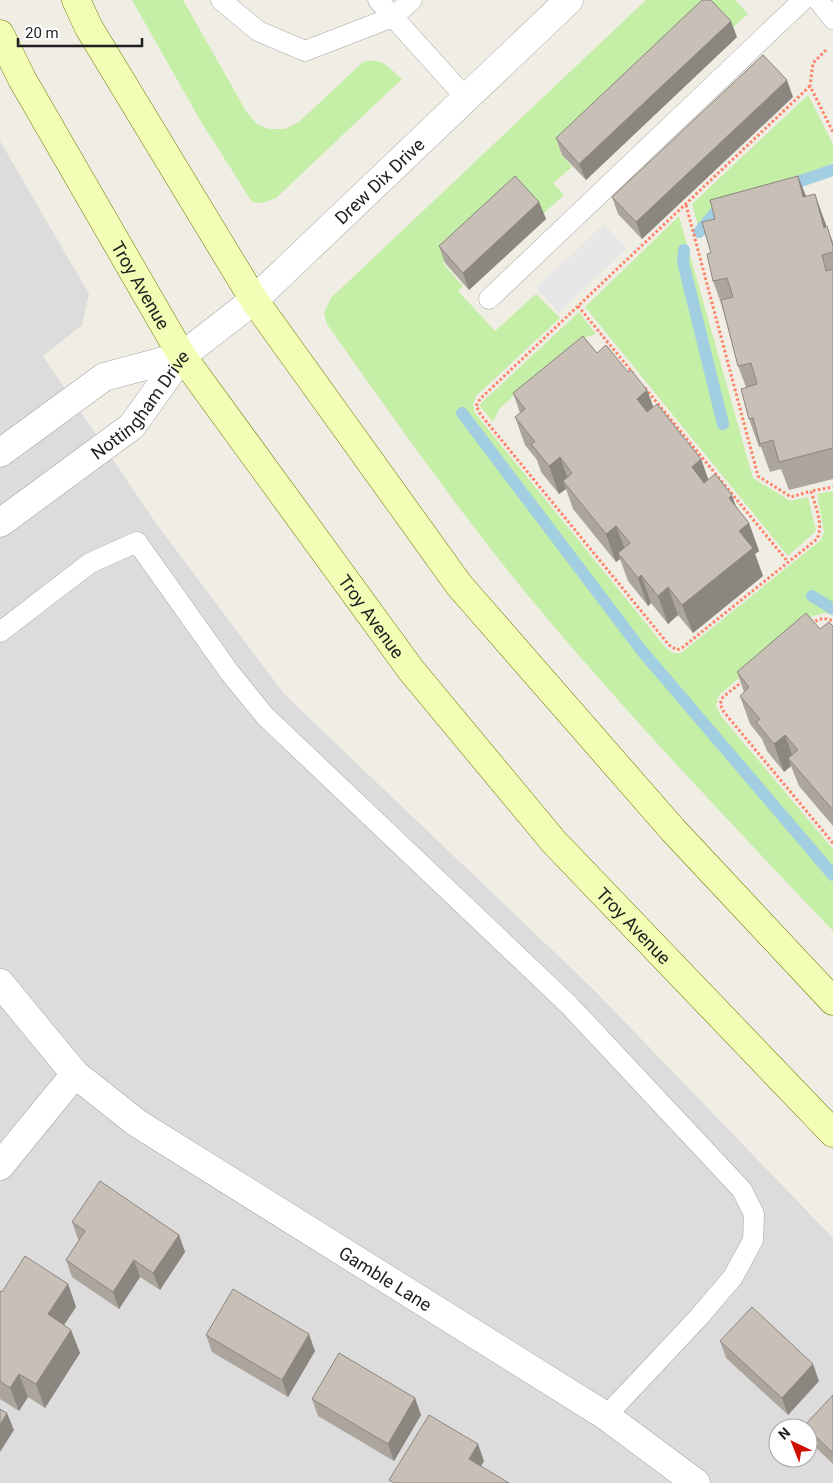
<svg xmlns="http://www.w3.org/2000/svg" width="833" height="1483" font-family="Roboto,sans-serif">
  <rect width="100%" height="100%" fill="#f0ede4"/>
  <path fill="#dddcdc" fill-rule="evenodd" d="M0 141 89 294 82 325 43 356 155 522 285 695 593 989 833 1238V1483H0ZM778 1428H808V1458H778Z"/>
  <g fill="#c5eea7">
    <path d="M132 0H183L246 111 257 124 269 129H285L299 122 363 62C383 57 388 67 402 79L276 198 262 203 252 202 200 120Z"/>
    <path d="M646 0H735L748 14 731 29 712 10 560 153 572 167 553 183 564 195 544 213 521 188 443 263 463 286 458 291 495 331 536 294 560 318 476 396 473 405 475 413 666 648 673 653H681L821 540 824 532 817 494 833 491V615L825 613 813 616 719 695 716 706 721 716 833 849V931C737 830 641 729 551 623 470 528 399 426 327 324L324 313 331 298Z"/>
    <path d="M808 95 833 144V161L829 167 714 207 698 226 692 204Z"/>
    <path d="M679 216 753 478 790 501 808 497 816 531 788 556 585 307Z"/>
    <path d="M579 312 596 334 577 340 499 409 493 422 479 405Z"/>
  </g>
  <path fill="#e7e7e7" d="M604 224 627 248 559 312 536 288Z"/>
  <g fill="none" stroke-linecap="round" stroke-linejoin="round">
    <g stroke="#a2cee1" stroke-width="12">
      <path d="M786 186 833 170"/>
      <path d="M699 232 718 209 727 207"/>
      <path d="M684 250 683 262 723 424"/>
      <path d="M462 413 642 651 833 875"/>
      <path d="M812 596 833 609"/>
    </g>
    <defs>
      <g id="lane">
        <path d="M221 0 258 31 305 51 393 17 378 0"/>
        <path d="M412 0 393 17 466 98"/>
        <path d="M818 0 833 19"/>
        <path d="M489 299 803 0"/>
        <path d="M0 632 90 563 137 542 230 673 265 716 569 1005 742 1190 754 1214 753 1240 733 1277 698 1318 606 1416"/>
      </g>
      <g id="street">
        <path d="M0 453 104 377 182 356"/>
        <path id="s1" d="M0 523 132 426 182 356 254 300 569 0"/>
        <path id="s2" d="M0 983 75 1074 137 1123 606 1416 696 1483"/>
        <path d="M0 1166 75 1074"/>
      </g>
      <g id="secondary">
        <path d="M76 0 89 28 254 300 459 585 673 830 833 1001"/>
        <path id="s3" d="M0 34 22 79 182 356 411 670 554 842 833 1133"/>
      </g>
    </defs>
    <use href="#lane" stroke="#a6a6a6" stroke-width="21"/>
    <use href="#street" stroke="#a6a6a6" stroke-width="29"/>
    <use href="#secondary" stroke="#657c00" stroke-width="29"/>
    <g stroke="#ff8267" stroke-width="3" stroke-dasharray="2.5 2.5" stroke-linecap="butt">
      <path d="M826 50 813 63 810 86 833 132"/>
      <path d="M810 86 480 399 476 406 481 415 669 645 677 650 683 647 817 539C824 525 815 505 811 491L833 487"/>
      <path d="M686 205 758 476 791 497 811 491"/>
      <path d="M578 306 633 373"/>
      <path d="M645 388 788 562"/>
      <path d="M811 624C819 618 824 617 833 621"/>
      <path d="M743 681 723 697 720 704 724 712 833 843"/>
    </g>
    <use href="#lane" stroke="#fff" stroke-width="20"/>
    <use href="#street" stroke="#fff" stroke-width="28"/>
    <use href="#secondary" stroke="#f4fdb5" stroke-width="28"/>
  </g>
  <g fill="#aca59d">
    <path d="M737 37 586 180 562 155 556 138Z"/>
    <path d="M793 97 642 239 618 214 612 197Z"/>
    <path d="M798 176 806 196 825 222 833 242V479L789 490 781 469 770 472 761 447H759L749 419 746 387 738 366 722 306 713 281 715 219Z"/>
    <path d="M539 202 546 219 469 290 445 263 439 246Z"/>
    <path d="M628 372 647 390 653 407 701 459 708 479 735 506 749 523 759 551 755 554 763 576 693 633 678 615 668 624 651 603 648 606 628 581 620 559 616 562 573 509 566 489 559 494 541 472 537 460 525 445 515 417 520 413 513 393Z"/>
    <path d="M833 626V826L799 786 791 766 784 772 767 751 762 739 750 724 740 696 744 692 737 672 820 629Z"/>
    <path d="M72 1222 179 1235 185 1252 160 1290 140 1277 119 1309 72 1277 66 1260 79 1240 78 1239Z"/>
    <path d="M68 1284 76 1307 64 1325 71 1330 80 1353 45 1408 28 1397 19 1411 0 1399V1291L2 1292Z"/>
    <path d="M206 1335 315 1351 288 1397 212 1352Z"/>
    <path d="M720 1341 819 1381 788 1415 726 1358Z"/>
    <path d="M833 1395V1464L810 1442 808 1436V1428H805L804 1426Z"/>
    <path d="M415 1398 421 1415 394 1461 318 1416 312 1399Z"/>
  </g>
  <g fill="#8c8680">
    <path d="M731 21 737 37 586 180 579 164Z"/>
    <path d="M787 80 793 97 642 239 636 222Z"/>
    <path d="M798 176 809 204 803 197Z"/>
    <path d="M815 194 825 222 833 252 824 228Z"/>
    <path d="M539 202 546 219 469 290 463 273Z"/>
    <path d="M647 390 658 419 647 427 637 399Z"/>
    <path d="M560 457 570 485 563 481 566 489 559 494 549 466Z"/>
    <path d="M701 459 711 487 702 495 692 467Z"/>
    <path d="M732 495 742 523 729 498Z"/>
    <path d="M749 523 759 551 755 554 763 576 693 633 682 605 739 531Z"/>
    <path d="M616 526 627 554 618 553 620 559 616 562 606 534Z"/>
    <path d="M641 575 651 603 648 606 638 578Z"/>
    <path d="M668 587 678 615 668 624 658 596Z"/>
    <path d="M785 735 795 763 788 758 791 766 784 772 774 744Z"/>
    <path d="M179 1235 185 1252 160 1290 153 1273Z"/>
    <path d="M134 1260 140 1277 119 1309 113 1292Z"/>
    <path d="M68 1284 76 1307 56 1337 48 1314Z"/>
    <path d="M71 1330 80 1353 45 1408 36 1384Z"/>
    <path d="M309 1334 315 1351 288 1397 282 1380Z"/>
    <path d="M813 1364 819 1381 788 1415 782 1398Z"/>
    <path d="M19 1374 28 1397 19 1411 10 1388Z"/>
    <path d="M415 1398 421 1415 394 1461 388 1444Z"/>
    <path d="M7 1413 14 1430 0 1452V1425Z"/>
    <path d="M478 1444 484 1461 476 1475 469 1459Z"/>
  </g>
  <g fill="#c8c0b7" stroke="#8c8680">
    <path d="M702 0H711L731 21 579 164 556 138Z"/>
    <path d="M763 55 787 80 636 222 612 197Z"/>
    <path d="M515 176 539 202 463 273 439 246Z"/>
    <path d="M798 176 803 197 815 194 824 228 827 226 833 246V252L822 255 826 271 833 269V448L779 462 773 440 760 444 753 418 749 419 741 389 757 384 751 363 738 366 721 300 733 297 727 278 713 281 707 254 711 253 702 222 715 219 710 200Z"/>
    <path d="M583 336 597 353 606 345 628 372 631 370 647 390 637 399 647 412 657 404 701 459 692 467 704 483 715 474 732 495 729 498 749 523 739 531 753 548 682 605 668 587 658 596 641 575 638 578 618 553 630 543 616 526 606 534 563 481 572 473 560 457 549 466 531 444 535 442 515 417 525 409 513 393Z"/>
    <path d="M806 613 820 629 829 622 833 626V810L788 758 798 750 785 735 774 744 756 722 760 719 740 696 749 687 737 672Z"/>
    <path d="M100 1181 179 1235 153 1273 134 1260 113 1292 66 1260 85 1231 72 1222Z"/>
    <path d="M25 1256 68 1284 48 1314 71 1330 36 1384 19 1374 10 1388 0 1381V1291L2 1292Z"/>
    <path d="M233 1289 309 1334 282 1380 206 1335Z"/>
    <path d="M752 1307 813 1364 782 1398 720 1341Z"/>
    <path d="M339 1353 415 1398 388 1444 312 1399Z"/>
    <path d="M833 1395V1453L808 1429V1428H807L804 1426Z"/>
    <path d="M0 1409 7 1413 0 1425Z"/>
    <path d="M429 1415 478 1444 469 1459 509 1483H394L389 1480Z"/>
  </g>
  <g text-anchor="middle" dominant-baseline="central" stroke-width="4" stroke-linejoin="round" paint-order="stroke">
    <g font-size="18" fill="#1f1f1f" stroke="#fff">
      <text stroke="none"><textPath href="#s1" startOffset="514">Drew Dix Drive</textPath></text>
      <text stroke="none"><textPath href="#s3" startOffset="288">Troy Avenue</textPath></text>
      <text stroke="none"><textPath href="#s1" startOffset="185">Nottingham Drive</textPath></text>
      <text stroke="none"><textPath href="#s3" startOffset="692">Troy Avenue</textPath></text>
      <text stroke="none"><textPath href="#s3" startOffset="1098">Troy Avenue</textPath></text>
      <text stroke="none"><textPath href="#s2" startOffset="490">Gamble Lane</textPath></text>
    </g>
  </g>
  <g transform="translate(793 1443) rotate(317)"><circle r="24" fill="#ffffff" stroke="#a5a5a5"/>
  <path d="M0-4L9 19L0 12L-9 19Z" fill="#ce0f00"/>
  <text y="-8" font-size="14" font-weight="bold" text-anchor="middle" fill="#1f1f1f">N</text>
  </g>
  <path d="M18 38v8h124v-8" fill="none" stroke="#1f1f1f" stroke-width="2.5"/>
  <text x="25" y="38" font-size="15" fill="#1f1f1f" stroke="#ffffff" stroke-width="4" paint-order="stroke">20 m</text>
</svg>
